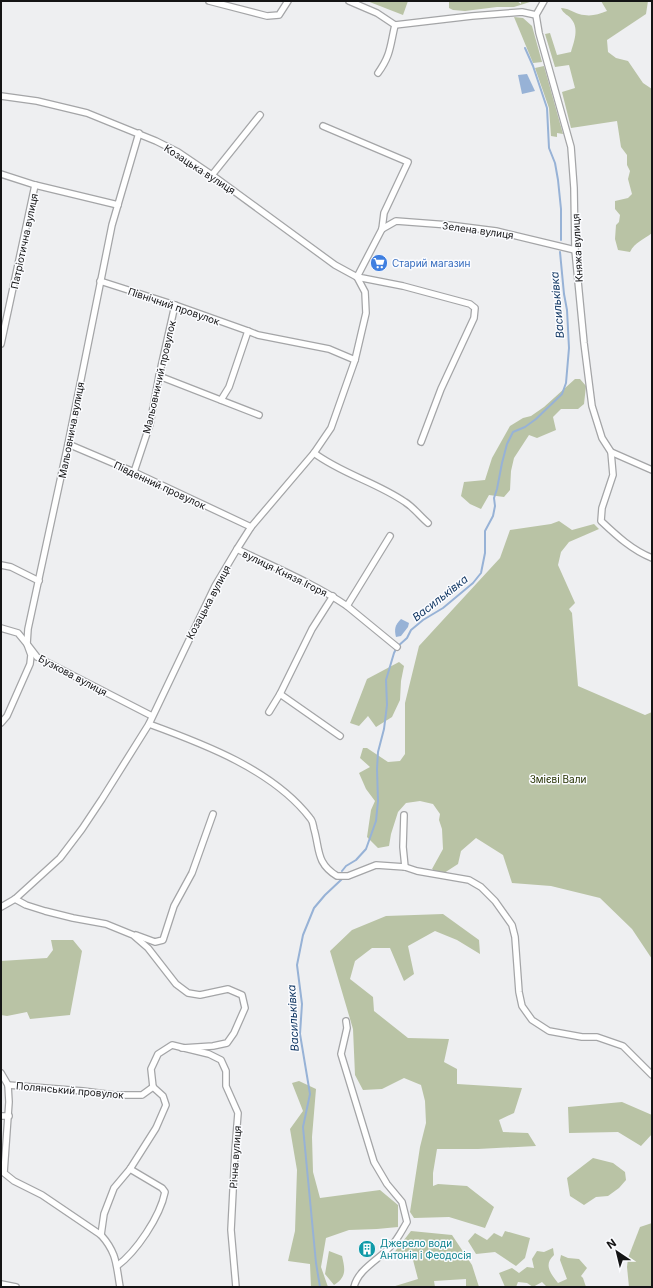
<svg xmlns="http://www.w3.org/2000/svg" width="653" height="1288" font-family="Inter,sans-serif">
  <rect width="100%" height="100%" fill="#eeeff1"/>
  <g fill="#b9c3a5">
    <path d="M367 1H408L403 15Z"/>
    <path d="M449 1H517L521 4V1H533L514 7H497L465 11 453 10 449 8Z"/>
    <path d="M601 1H648L646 14 607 40 608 52 616 58 628 61 643 83 652 89V233C643 240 635 242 630 252L618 250 615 239 616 225 619 222 620 215 615 209V201L628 198 632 194 628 179 630 171 627 165V155L621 147 617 121 571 128 562 92 575 88 569 65 555 67 545 34 550 33 557 55 571 52C574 42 579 29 572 20 569 15 563 14 561 8 567 8 573 12 579 14 590 17 597 15 607 11Z"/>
    <path d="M514 17 523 18 532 26 542 62 533 63Z"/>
    <path d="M544 66 563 134 557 133V137L551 136 549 108 535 68Z"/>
    <path d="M575 379H580L586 386 584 404 578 409H561L553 417 556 430 537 438 529 435 514 458 511 471 510 490 504 497 489 495 481 509 470 504 461 496 464 482 485 480 492 458 510 426 523 418 531 416 544 407Z"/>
    <path d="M559 521 572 530 594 524 599 529 569 542 561 552 558 565 575 603 569 609 572 613 578 686 645 715 652 712V959L632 929 600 898 551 886 512 883 503 855 476 838 461 851 458 864 441 875 432 869 443 849 442 829 439 820 440 814 433 804 420 801 406 803 398 812 391 834 389 846 378 848 367 837 371 810 375 801 366 789 359 773 370 767 360 758 363 748H367L388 762 400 761 405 754V703L419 646 500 558 510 530 551 524Z"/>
    <path d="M399 662 404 666 401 681 400 700 392 717 376 727 368 716 359 726 350 723 367 679Z"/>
    <path d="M443 914 479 940 480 954 457 940 435 931 408 946 414 974 404 981 390 948H372L355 961 350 979 373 997 374 1011 408 1038 449 1039 444 1062 457 1069V1084L522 1088 514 1113 499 1120 503 1132 528 1133 536 1146 478 1149H437L433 1173V1186L438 1184 467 1186 494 1207 485 1228 449 1217 414 1218 410 1212 420 1147 426 1123 425 1101 421 1085 404 1078 382 1089 363 1090 355 1075 353 1029 330 951 352 930 386 916Z"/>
    <path d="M51 940H73L82 951 70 1015 30 1019 27 1012 7 1016 1 1015V961L47 958 53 950Z"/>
    <path d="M299 1081 316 1089 312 1137 313 1172 320 1198 380 1190 398 1205V1227L377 1229 349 1230 326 1238 321 1267 328 1287H311L310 1264 288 1261 295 1231 297 1170 290 1129 303 1111 292 1083Z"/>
    <path d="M622 1102 652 1115V1134L641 1146 618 1132 569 1133 568 1107Z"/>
    <path d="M593 1158 613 1163 625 1172 626 1180 619 1188 608 1196 596 1197 584 1205 570 1196 567 1178Z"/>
    <path d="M652 1223V1287H629L627 1267 628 1258 640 1227Z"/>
    <path d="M411 1231 452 1235 472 1265 479 1287H466V1279L434 1281 435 1287H392L418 1279 413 1260 389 1259Z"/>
    <path d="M505 1231 530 1238 525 1258 516 1266 495 1252 476 1254 468 1241 475 1233 487 1240 494 1233 502 1237Z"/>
    <path d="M553 1248 554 1255C543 1265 551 1274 558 1283L567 1279 560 1260 561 1255 568 1258 579 1259 587 1268 581 1276 583 1278 586 1287H547L542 1282 533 1287 527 1283 518 1282 516 1287H505L499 1273 512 1268 519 1273 527 1267 534 1268 532 1259 537 1251 544 1252Z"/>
    <path d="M329 1251 342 1256C345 1269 347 1277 334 1285L325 1274Z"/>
  </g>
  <g fill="#97b2d6">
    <path d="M527 74 535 91 522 94 518 75Z"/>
    <path d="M401 619 409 623 408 627 401 636 396 637C394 629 395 625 401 619Z"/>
  </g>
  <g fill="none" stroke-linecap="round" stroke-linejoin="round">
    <g stroke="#97b2d6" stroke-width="2">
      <path d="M525 48 533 66 547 108 549 148 555 163 558 180 561 209V240"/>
      <path d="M342 871 346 866 356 860 366 849 376 821 378 801 377 769 378 752 384 729 387 705 386 680 394 653 397 647 407 638 411 630 423 620 443 608 473 583 481 573 485 553V531L493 516 495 506 494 498 497 489 502 463 507 444 513 432 525 427 536 419 562 394 566 383 569 348 567 310 564 294 560 252"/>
      <path d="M320 1287 316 1263 303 1127 310 1094 300 1034 302 1004 297 965 303 935 314 908 325 895 342 879"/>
    </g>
    <defs>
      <g id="minor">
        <path d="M209 1 267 16 279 15 288 1"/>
        <path d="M349 1 377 13 395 25C390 46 391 55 378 73"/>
        <path d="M544 1 536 15 539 33 571 147 574 188 575 250 584 343 592 406 602 438 611 452 652 470"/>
        <path d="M395 25 472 16 522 12 536 15"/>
        <path d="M1 96 37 101 87 113 156 141 178 152 212 175 335 265 357 277 365 292 366 313 355 360 331 428 314 453 251 527 237 549 215 586 201 615 149 724 102 799 82 829 60 858 15 899 1 907"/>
        <path d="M323 126 408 162 384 213 382 229 357 277 403 286 470 304 475 308 474 318 441 389 421 442"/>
        <path d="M1 174 35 185 118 205"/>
        <path d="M212 175 260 115"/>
        <path d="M382 229 396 221 449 225 496 231 575 250"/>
        <path d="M100 281 175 305 248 331 258 335 329 349 355 360"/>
        <path d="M1 344 35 185"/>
        <path d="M159 376 259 415"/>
        <path d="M221 400 229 387 248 331"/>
        <path d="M68 444 134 472 251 527"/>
        <path d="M611 452 613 475 602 508 601 521C617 536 632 550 652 558"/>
        <path d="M314 453C342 474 376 482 405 502 413 507 420 516 428 523"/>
        <path d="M134 472 150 424 159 376 175 305"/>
        <path d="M237 549C274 567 313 583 347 606L390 536"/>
        <path d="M1 565 11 567 39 581"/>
        <path d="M347 606 397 647"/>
        <path d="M1 628 18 633 27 644 37 657 152 716"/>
        <path d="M280 694 340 736"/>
        <path d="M269 712 280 694 312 629 333 596"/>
        <path d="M1 723 7 716 30 664 31 655 27 644 28 629 68 444 112 225 139 133"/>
        <path d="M149 724C204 744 273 770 310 818 313 821 313 825 314 829 320 850 316 863 337 876H348L376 865 405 867 417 871 469 880 481 887 495 901 512 925 515 937 519 992 522 1006 532 1020 549 1031 582 1037H597L623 1046 652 1075"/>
        <path d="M404 815 403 847 405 867"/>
        <path d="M15 899 26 905 45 911 73 918 106 924 133 935 148 948 176 984 188 993 200 995 228 989 242 995 245 1008 234 1033 227 1043 213 1046 182 1048"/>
        <path d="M136 935 155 942 163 940 174 906 192 873 213 814"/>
        <path d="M346 1021 347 1028 341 1054 374 1162 387 1184 402 1202 407 1222C402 1230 398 1239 391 1246 380 1259 358 1269 354 1287"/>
        <path d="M1 1073 8 1085 9 1102 4 1173 14 1181 42 1195 101 1235C117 1253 116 1264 120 1287"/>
        <path d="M8 1085 83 1091 114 1095H142L153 1087"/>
        <path d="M153 1087 151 1069 158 1054 172 1045 209 1054 221 1060 226 1071V1086L238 1113 235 1151 231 1230 236 1287"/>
        <path d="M1 1116H9"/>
        <path d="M101 1235 104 1214 114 1188 130 1169 156 1128 166 1105 163 1096 153 1087"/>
        <path d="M117 1266C136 1252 160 1217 165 1192L162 1188 130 1169"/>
        <path d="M1 1284 16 1287"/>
      </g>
    </defs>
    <use href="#minor" stroke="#a4a5a7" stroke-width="8"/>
    <use href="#minor" stroke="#fff" stroke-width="5.5"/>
  </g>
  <defs>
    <symbol id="supermarket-disc" viewBox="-11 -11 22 22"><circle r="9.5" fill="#3f7fe0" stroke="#fbfcff"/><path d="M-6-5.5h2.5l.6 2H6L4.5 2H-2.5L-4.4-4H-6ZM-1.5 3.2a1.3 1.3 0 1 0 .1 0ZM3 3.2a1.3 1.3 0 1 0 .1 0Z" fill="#fff"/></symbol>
    <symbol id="building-disc" viewBox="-11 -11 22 22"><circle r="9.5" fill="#0f9aa8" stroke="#fbfcff"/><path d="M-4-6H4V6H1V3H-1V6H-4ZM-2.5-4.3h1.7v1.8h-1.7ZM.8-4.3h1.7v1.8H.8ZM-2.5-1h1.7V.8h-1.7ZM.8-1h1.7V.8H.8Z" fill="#fff"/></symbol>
  </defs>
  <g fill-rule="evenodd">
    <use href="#supermarket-disc" x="369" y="253" width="20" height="20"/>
    <use href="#building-disc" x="357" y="1239" width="20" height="20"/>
  </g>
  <g text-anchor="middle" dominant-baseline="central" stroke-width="3" stroke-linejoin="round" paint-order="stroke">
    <g font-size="10" fill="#141415" stroke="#fbfcff">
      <text transform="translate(200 169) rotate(33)">Козацька вулиця</text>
      <text transform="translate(478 230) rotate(8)">Зелена вулиця</text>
      <text transform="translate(24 241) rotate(-78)">Патріотична вулиця</text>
      <text transform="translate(577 248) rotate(-93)">Княжа вулиця</text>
      <text transform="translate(174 306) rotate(19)">Північний провулок</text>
      <text transform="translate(159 377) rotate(-77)">Мальовничий провулок</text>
      <text transform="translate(71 430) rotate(-79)">Мальовнича вулиця</text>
      <text transform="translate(160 485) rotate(25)">Південний провулок</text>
      <text transform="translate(285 573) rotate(26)">вулиця Князя Ігоря</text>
      <text transform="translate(208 602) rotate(-62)">Козацька вулиця</text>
      <text transform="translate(73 675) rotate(28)">Бузкова вулиця</text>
      <text transform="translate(70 1090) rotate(5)">Полянський провулок</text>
      <text transform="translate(235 1157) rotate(-86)">Річна вулиця</text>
    </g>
    <g font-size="10" fill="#366cbe" stroke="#fbfcff" text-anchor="start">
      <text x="392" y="263">Старий магазин</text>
    </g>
    <g font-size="10" fill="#253100" stroke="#fbfcff">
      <text x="558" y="779">Змієві Вали</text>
    </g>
    <g font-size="10" fill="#0d838f" stroke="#fbfcff" text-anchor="start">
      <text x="380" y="1243">Джерело води<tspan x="380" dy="12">Антонія і Феодосія</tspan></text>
    </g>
    <g font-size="11" font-style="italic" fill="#113763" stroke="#fbfcff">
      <text transform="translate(557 305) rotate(-95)">Васильківка</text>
      <text transform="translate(440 598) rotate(-38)">Васильківка</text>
      <text transform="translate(293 1018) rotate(-93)">Васильківка</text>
    </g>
  </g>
  <rect width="653" height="1288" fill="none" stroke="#141415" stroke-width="4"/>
  <g transform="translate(617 1252) rotate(325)" stroke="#fbfcff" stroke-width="3" paint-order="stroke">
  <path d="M0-3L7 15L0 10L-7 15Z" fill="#141415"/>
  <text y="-6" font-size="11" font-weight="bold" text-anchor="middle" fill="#141415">N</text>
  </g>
</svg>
